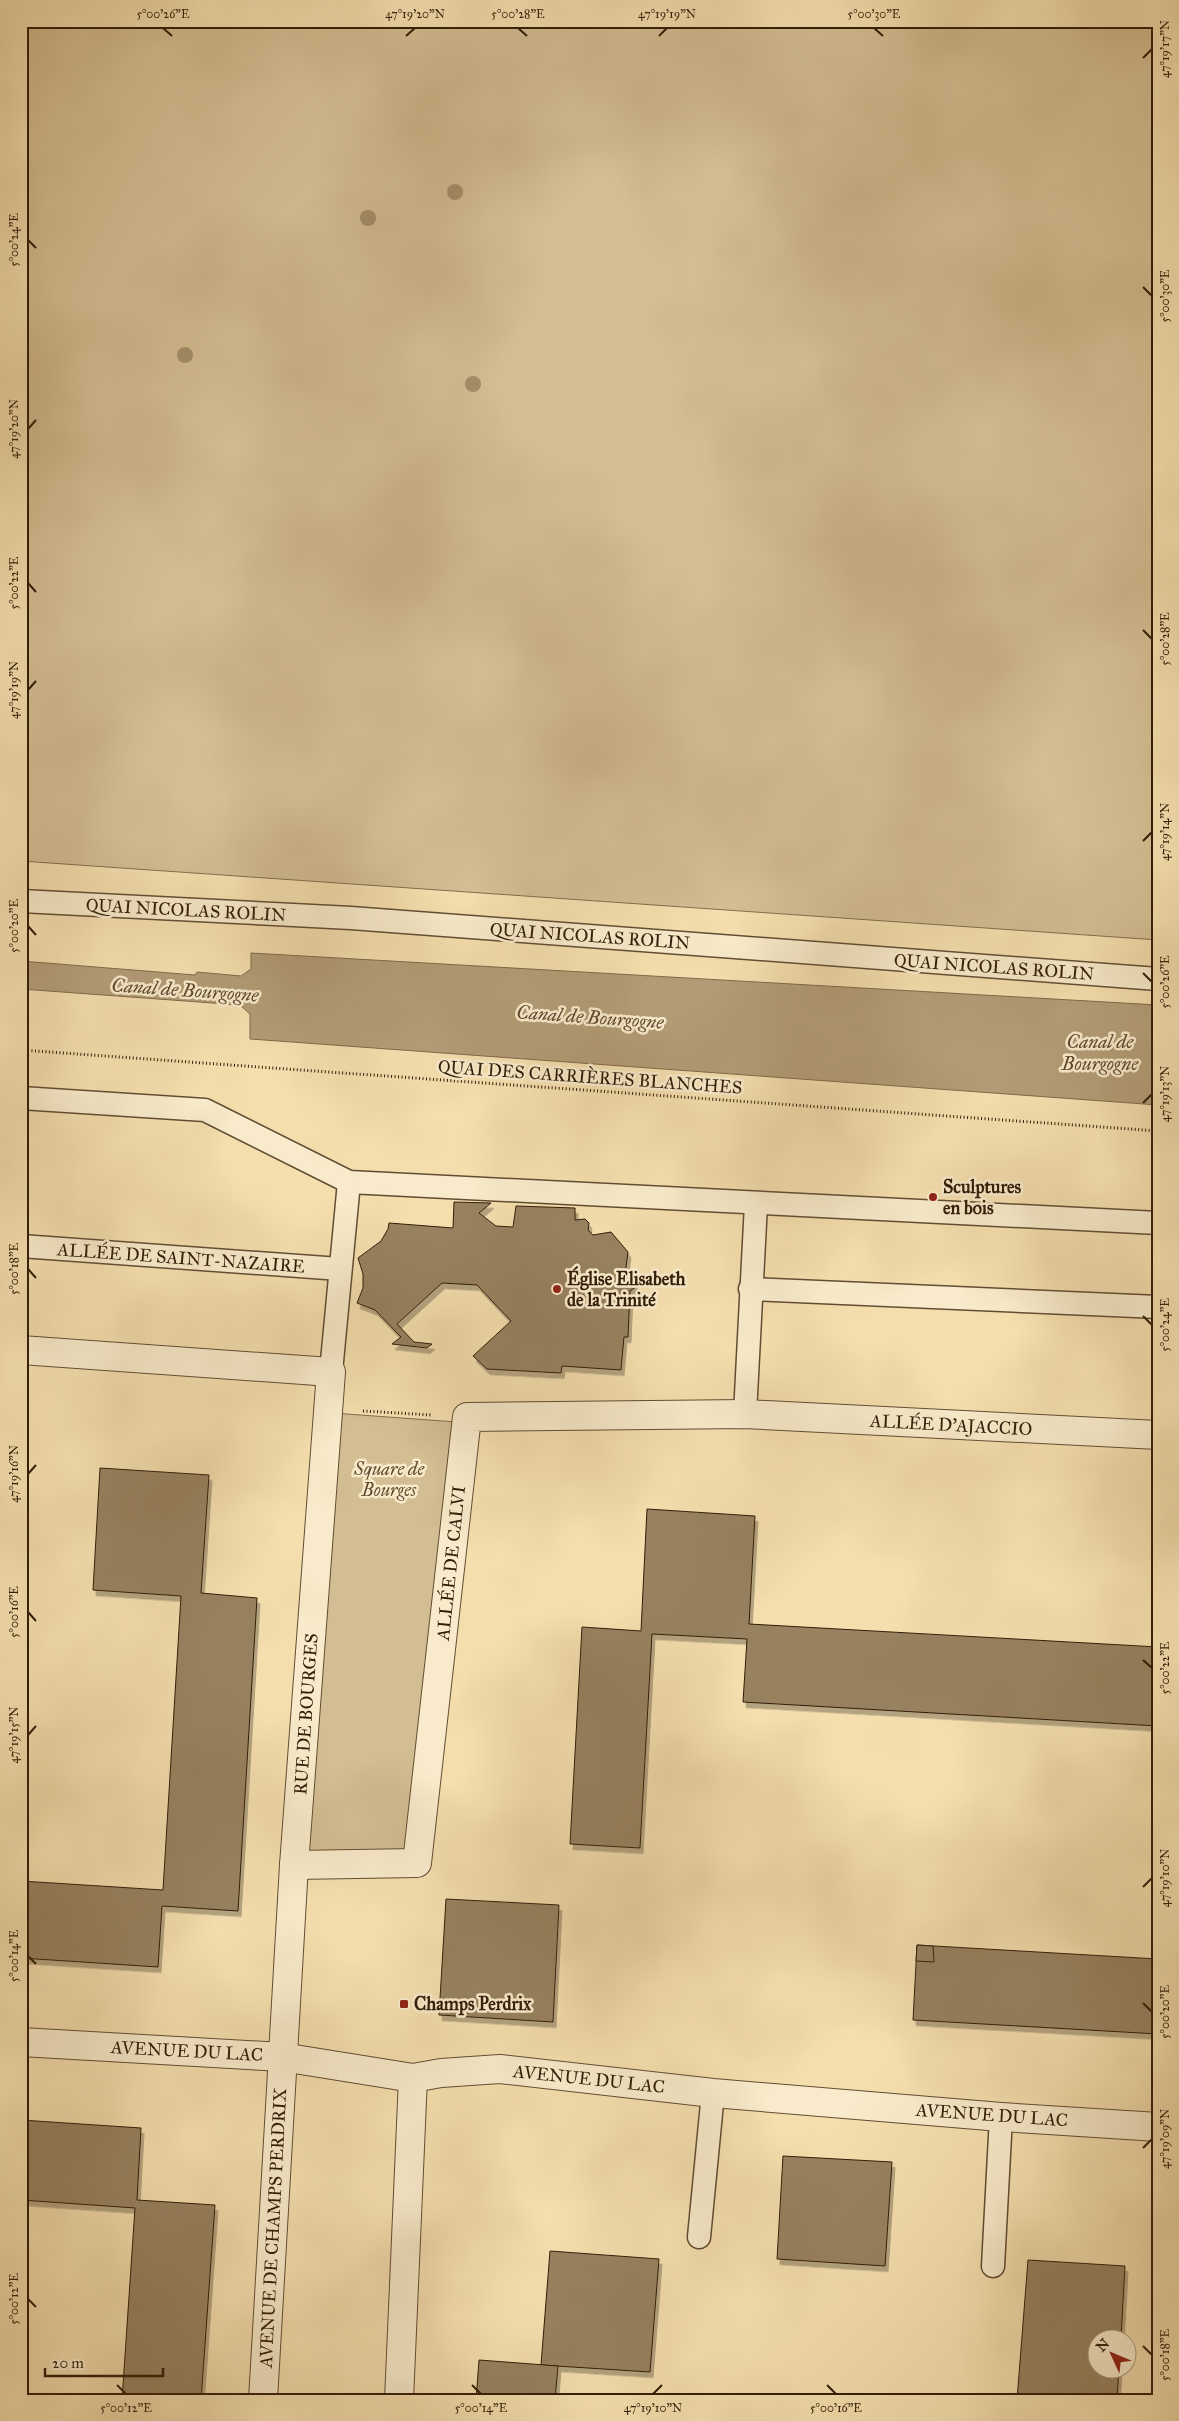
<svg xmlns="http://www.w3.org/2000/svg" width="1179" height="2421" font-family="'IM FELL Great Primer',serif">
  <defs>
    <filter id="shadow"><feDropShadow dx="3" dy="5.5" stdDeviation="0" flood-color="#0004"/></filter>
  </defs>
  <rect width="100%" height="100%" fill="#f4deae"/>
  <filter id="stains"><feTurbulence type="fractalNoise" baseFrequency=".004" numOctaves="4"/><feColorMatrix values="0 0 0 0 .2 0 0 0 0 .09 0 0 0 0 .02 0 0 0 .5 -.17"/></filter>
  <radialGradient id="worn" r=".72"><stop offset=".6" stop-color="#630" stop-opacity="0"/><stop offset="1" stop-color="#630" stop-opacity=".3"/></radialGradient>
  <g fill="#d3bd92" stroke="#826d4d">
    <path d="M21 21H1158V940L21 861Z"/>
    <path d="M333 1413 457 1422 405 1852 302 1858Z"/>
  </g>
  <path fill="#b29c76" stroke="#7f694a" d="M251 953 1158 1005V1105L250 1039V1014L240 1005 21 989V961L195 975 197 972 241 976 251 969Z"/>
  <g fill="#97815e" stroke="#321d08" filter="url(#shadow)">
    <path d="M454 1202 491 1203 479 1213 496 1226 513 1227 516 1206 575 1208V1220L585 1219 589 1223 588 1230 593 1235 611 1232 628 1252 625 1275 637 1286 630 1291 628 1337H624L621 1370 562 1366 561 1373 487 1369 473 1356 511 1321 477 1285 442 1283 397 1324 414 1342 432 1344 427 1348 392 1344 401 1337 375 1310 357 1303 363 1288V1274L358 1258 381 1241 388 1229 389 1223 453 1228Z"/>
    <path d="M100 1468 209 1475 201 1593 257 1598 238 1911 162 1906 158 1967 21 1958V1881L163 1890 181 1596 93 1590Z"/>
    <path d="M647 1509 755 1516 749 1624 1158 1647V1726L743 1702 747 1639 652 1634 640 1848 570 1844 582 1627 641 1631Z"/>
    <path d="M446 1899 559 1905 553 2022 439 2015Z"/>
    <path d="M917 1945 1158 1959V2034L913 2020Z"/>
    <path d="M917 1945 933 1946 934 1962 916 1961Z"/>
    <path d="M21 2120 141 2128 137 2200 215 2205 201 2400H122L135 2208 21 2200Z"/>
    <path d="M783 2156 892 2162 885 2266 777 2259Z"/>
    <path d="M550 2251 659 2259 650 2372 541 2365Z"/>
    <path d="M1028 2260 1125 2266 1121 2338H1096V2368H1119L1117 2400H1017Z"/>
    <path d="M479 2360 558 2366 555 2400H476Z"/>
  </g>
  <g fill="none" stroke-linecap="round" stroke-linejoin="round">
    <defs>
      <g id="lane">
        <path d="M21 901 351 918 1158 979"/>
        <path d="M21 1098 205 1110 349 1182 1158 1223"/>
        <path d="M21 1246 340 1269"/>
        <path d="M750 1289 1158 1307"/>
        <path d="M331 1372 349 1182"/>
        <path d="M745 1414 756 1204"/>
        <path d="M699 2237 713 2093"/>
        <path d="M993 2266 1001 2117"/>
      </g>
      <g id="street">
        <path d="M21 1350 331 1372 294 1865 263 2400"/>
        <path d="M294 1865 417 1863 467 1417 745 1414 1158 1435"/>
        <path d="M21 2042 282 2057 413 2078 441 2073 500 2069 713 2093 1001 2117 1158 2127"/>
        <path d="M399 2400 413 2078"/>
      </g>
    </defs>
    <use href="#lane" stroke="#624d32" stroke-width="25"/>
    <use href="#street" stroke="#624d32" stroke-width="30"/>
    <g stroke="#321d08" stroke-width="3" stroke-dasharray="1 2.5" stroke-linecap="butt">
      <path d="M21 1050 1158 1131"/>
      <path d="M363 1411 432 1415"/>
    </g>
    <use href="#lane" stroke="#f8eaca" stroke-width="22"/>
    <use href="#street" stroke="#f8eaca" stroke-width="28"/>
  </g>
  <g fill="#a48e69">
    <circle cx="455" cy="192" r="8"/>
    <circle cx="368" cy="218" r="8"/>
    <circle cx="185" cy="355" r="8"/>
    <circle cx="473" cy="384" r="8"/>
  </g>
  <path fill="none" stroke="#321d08" stroke-width="2" d="M163 28 172 36M518 28 527 36M874 28 883 36M406 36 415 28M659 36 667 28M1143 58 1152 49M28 240 36 248M1143 287 1152 296M28 429 36 420M28 583 36 592M1143 630 1152 639M28 690 36 681M1143 841 1152 832M28 926 36 935M1143 973 1152 982M1143 1103 1152 1094M28 1269 36 1278M1143 1316 1152 1325M28 1474 36 1465M28 1612 36 1621M1143 1660 1152 1668M28 1735 36 1726M1143 1887 1152 1878M28 1956 36 1964M1143 2003 1152 2012M1143 2148 1152 2139M28 2299 36 2307M1143 2346 1152 2355M117 2385 126 2394M472 2385 481 2394M827 2385 836 2394M653 2394 662 2385"/>
  <g fill="#8f2418" stroke="#f8eaca" stroke-width="2">
    <circle cx="933" cy="1197" r="5"/>
    <circle cx="557" cy="1289" r="5"/>
    <rect x="399" y="1999" width="10" height="10" rx="2.5"/>
  </g>
  <g text-anchor="middle" dominant-baseline="central" stroke-width="5" stroke-linejoin="round" paint-order="stroke">
    <g font-size="18" fill="#321d08" stroke="#f8eaca">
      <text transform="translate(186 910) rotate(3)">QUAI NICOLAS ROLIN</text>
      <text transform="translate(590 936) rotate(4)">QUAI NICOLAS ROLIN</text>
      <text transform="translate(994 967) rotate(4)">QUAI NICOLAS ROLIN</text>
      <text transform="translate(590 1077) rotate(4)">QUAI DES CARRIÈRES BLANCHES</text>
      <text transform="translate(181 1258) rotate(4)">ALLÉE DE SAINT-NAZAIRE</text>
      <text transform="translate(951 1425) rotate(3)">ALLÉE D'AJACCIO</text>
      <text transform="translate(451 1563) rotate(-84)">ALLÉE DE CALVI</text>
      <text transform="translate(306 1714) rotate(-86)">RUE DE BOURGES</text>
      <text transform="translate(187 2051) rotate(3)">AVENUE DU LAC</text>
      <text transform="translate(589 2079) rotate(6)">AVENUE DU LAC</text>
      <text transform="translate(992 2115) rotate(4)">AVENUE DU LAC</text>
      <text transform="translate(273 2228) rotate(-87)">AVENUE DE CHAMPS PERDRIX</text>
    </g>
    <g font-size="18" font-weight="bold" fill="#321d08" stroke="#f8eaca" text-anchor="start">
      <text x="943" y="1187">Sculptures<tspan x="943" dy="21">en bois</tspan></text>
      <text x="567" y="1279">Église Elisabeth<tspan x="567" dy="21">de la Trinité</tspan></text>
      <text x="414" y="2004">Champs Perdrix</text>
    </g>
    <g font-size="18" font-style="italic" fill="#624d31" stroke="#f8eaca">
      <text x="389" y="1469">Square de<tspan x="389" dy="21">Bourges</tspan></text>
    </g>
    <g font-size="19" font-style="italic" fill="#5f492e" stroke="#f8eaca">
      <text transform="translate(185 990) rotate(4)">Canal de Bourgogne</text>
      <text transform="translate(590 1017) rotate(4)">Canal de Bourgogne</text>
      <text x="1100" y="1041">Canal de<tspan x="1100" dy="22">Bourgogne</tspan></text>
    </g>
  </g>
  <rect width="1179" height="2421" fill="none" stroke="#f4deae" stroke-width="55"/>
  <g transform="translate(1112 2354) rotate(314)"><circle r="24" fill="#f8eaca" stroke="#a9987c"/>
  <path d="M0-4L9 19L0 12L-9 19Z" fill="#8f2418"/>
  <text y="-8" font-size="14" font-weight="bold" text-anchor="middle" fill="#321d08">N</text>
  </g>
  <path d="M45 2368v8h118v-8" fill="none" stroke="#321d08" stroke-width="2.5"/>
  <text x="52" y="2368" font-size="15" fill="#321d08" stroke="#f8eaca" stroke-width="4" paint-order="stroke">20 m</text>
  <rect x="28" y="28" width="1124" height="2366" fill="none" stroke="#321d08" stroke-width="2"/>
  <g font-size="12" text-anchor="middle" fill="#321d08">
    <text x="163" y="18">5°00'26"E</text>
    <text x="415" y="18">47°19'20"N</text>
    <text x="518" y="18">5°00'28"E</text>
    <text x="667" y="18">47°19'19"N</text>
    <text x="874" y="18">5°00'30"E</text>
    <text transform="translate(1165 49) rotate(-90)" y="4">47°19'17"N</text>
    <text transform="translate(14 240) rotate(-90)" y="4">5°00'24"E</text>
    <text transform="translate(1165 296) rotate(-90)" y="4">5°00'30"E</text>
    <text transform="translate(14 429) rotate(-90)" y="4">47°19'20"N</text>
    <text transform="translate(14 583) rotate(-90)" y="4">5°00'22"E</text>
    <text transform="translate(1165 639) rotate(-90)" y="4">5°00'28"E</text>
    <text transform="translate(14 690) rotate(-90)" y="4">47°19'19"N</text>
    <text transform="translate(1165 832) rotate(-90)" y="4">47°19'14"N</text>
    <text transform="translate(14 926) rotate(-90)" y="4">5°00'20"E</text>
    <text transform="translate(1165 982) rotate(-90)" y="4">5°00'26"E</text>
    <text transform="translate(1165 1094) rotate(-90)" y="4">47°19'13"N</text>
    <text transform="translate(14 1269) rotate(-90)" y="4">5°00'18"E</text>
    <text transform="translate(1165 1325) rotate(-90)" y="4">5°00'24"E</text>
    <text transform="translate(14 1474) rotate(-90)" y="4">47°19'16"N</text>
    <text transform="translate(14 1612) rotate(-90)" y="4">5°00'16"E</text>
    <text transform="translate(1165 1668) rotate(-90)" y="4">5°00'22"E</text>
    <text transform="translate(14 1735) rotate(-90)" y="4">47°19'15"N</text>
    <text transform="translate(1165 1878) rotate(-90)" y="4">47°19'10"N</text>
    <text transform="translate(14 1956) rotate(-90)" y="4">5°00'14"E</text>
    <text transform="translate(1165 2012) rotate(-90)" y="4">5°00'20"E</text>
    <text transform="translate(1165 2139) rotate(-90)" y="4">47°19'09"N</text>
    <text transform="translate(14 2299) rotate(-90)" y="4">5°00'12"E</text>
    <text transform="translate(1165 2355) rotate(-90)" y="4">5°00'18"E</text>
    <text x="126" y="2412">5°00'12"E</text>
    <text x="481" y="2412">5°00'14"E</text>
    <text x="653" y="2412">47°19'10"N</text>
    <text x="836" y="2412">5°00'16"E</text>
  </g>
  <rect width="100%" height="100%" filter="url(#stains)"/>
  <rect width="100%" height="100%" fill="url(#worn)"/>
</svg>
